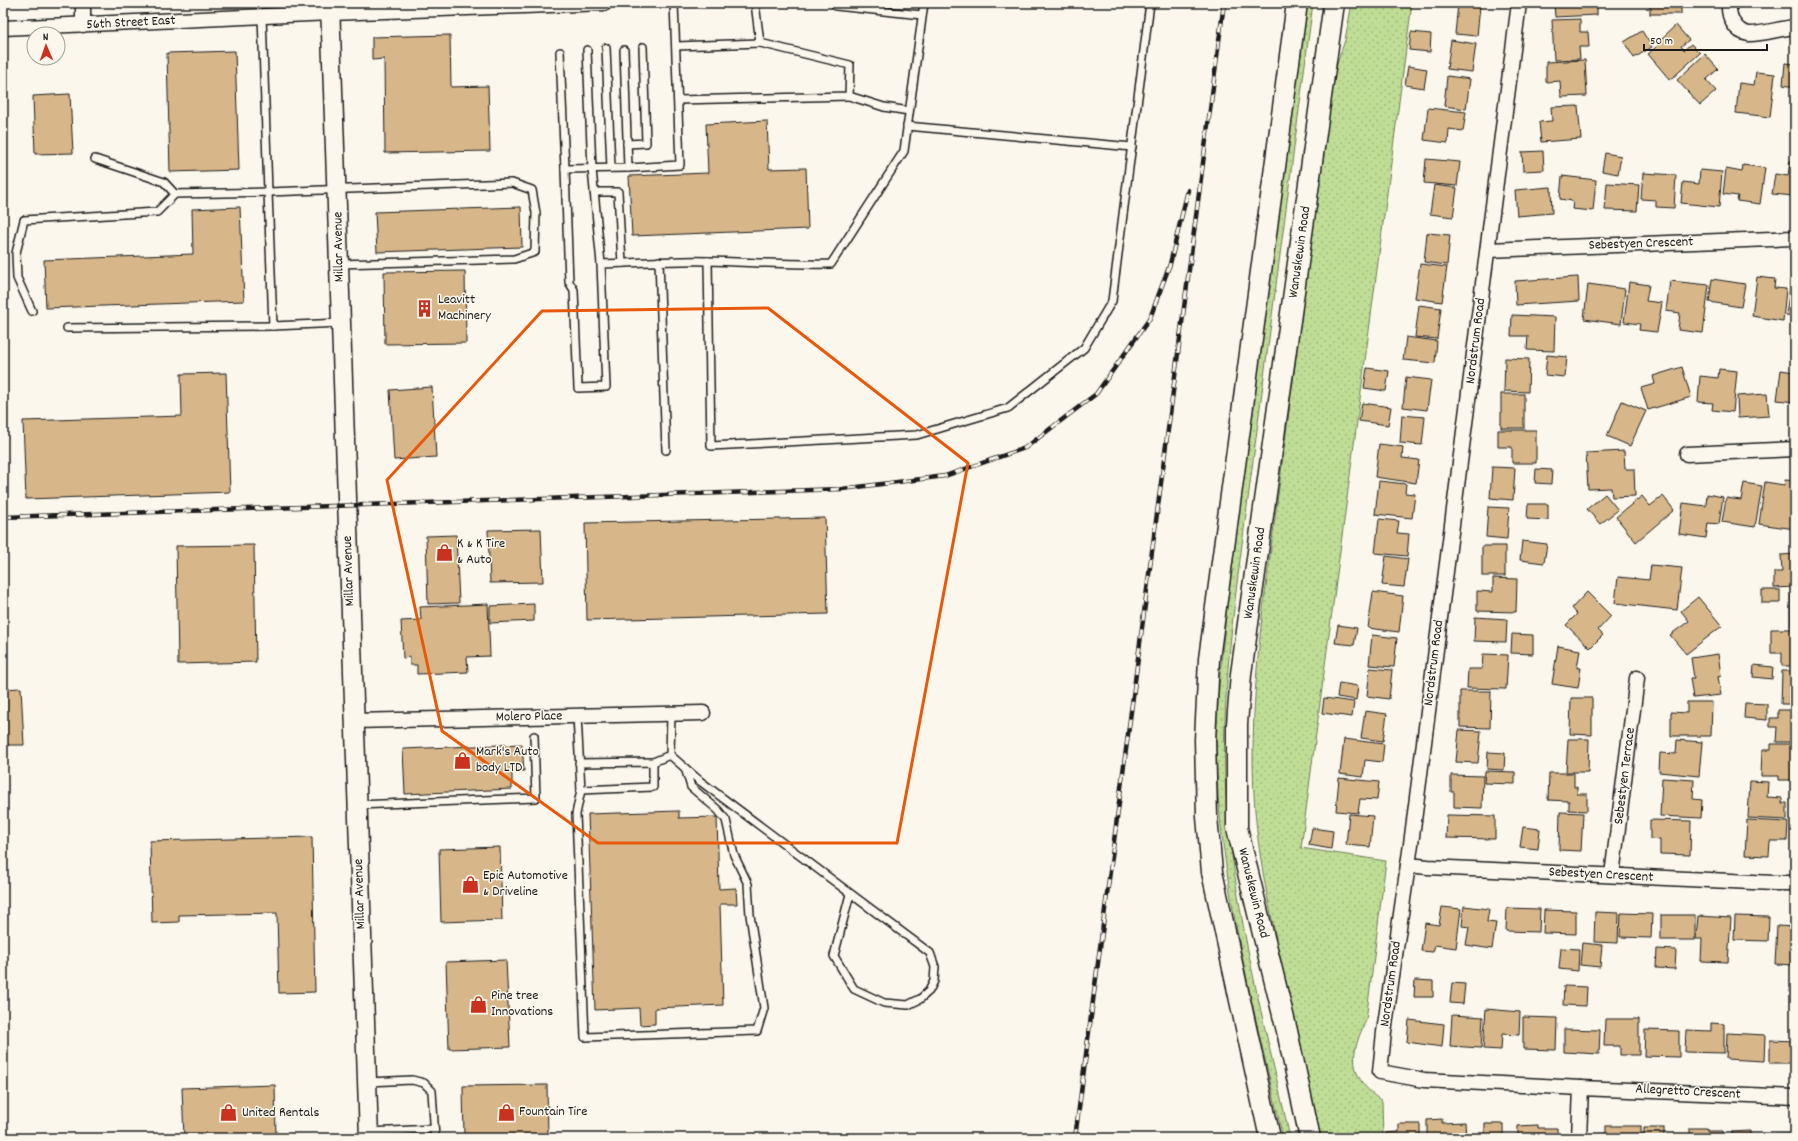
<svg xmlns="http://www.w3.org/2000/svg" width="1798" height="1141" font-family="Dekko,sans-serif">
  <defs>
    <pattern id="grass-dots" width="8" height="8" patternUnits="userSpaceOnUse"><rect width="8" height="8" fill="#bfdd95"/><path d="M2 2h.1M6 6h.1" fill="none" stroke="#a4bd80" stroke-width="1.8" stroke-linecap="round"/></pattern>
  </defs>
  <rect width="100%" height="100%" fill="#fbf7ec"/>
  <filter id="ink" filterUnits="userSpaceOnUse"><feTurbulence type="fractalNoise" baseFrequency=".025" numOctaves="2"/><feDisplacementMap in="SourceGraphic" scale="8" xChannelSelector="R" yChannelSelector="G"/><feConvolveMatrix kernelMatrix="1 2 1 2 8 2 1 2 1" color-interpolation-filters="sRGB"/></filter>
  <g filter="url(#ink)">
    <g fill="url(#grass-dots)" stroke="#6e7c58">
      <path d="M1307 3H1313L1238 575C1229 649 1221 722 1226 796 1234 912 1265 1025 1290 1138H1283C1257 1020 1224 901 1217 779 1214 721 1221 663 1227 605Z"/>
      <path d="M1352 3H1412L1301 848 1386 861 1366 1020C1363 1028 1359 1035 1357 1043 1349 1069 1361 1087 1382 1101L1383 1138H1319C1306 1079 1294 1019 1281 960 1270 911 1259 861 1255 811 1250 745 1255 683 1262 617L1333 76 1345 40Z"/>
    </g>
    <g fill="#d7b78a" stroke="#1c1c1c">
      <path d="M1554 3H1597V15L1555 17Z"/>
      <rect x="1650" y="3" width="31" height="11"/>
      <path d="M1458 4 1480 6 1477 36 1455 34Z"/>
      <path d="M1580 19V32H1588L1589 47H1579L1580 59 1554 60 1552 20Z"/>
      <path d="M1676 25 1689 40 1681 46 1684 50 1691 44 1700 53 1670 80 1648 54 1663 41 1661 39Z"/>
      <path d="M1642 31 1652 47 1634 58 1624 42Z"/>
      <path d="M1411 32 1431 34 1430 52 1409 50Z"/>
      <path d="M450 35 451 87 488 86 490 151 385 153 384 59 372 60V37Z"/>
      <path d="M1451 40 1476 44 1472 72 1447 69Z"/>
      <path d="M235 51 239 170 170 172 167 53Z"/>
      <path d="M1705 54 1718 69 1706 80 1716 91 1700 105 1677 80Z"/>
      <path d="M1585 60 1587 96 1561 97 1560 81 1546 82V62Z"/>
      <path d="M1785 63 1795 64V87L1783 85Z"/>
      <path d="M1408 66 1427 69 1424 88 1405 85Z"/>
      <path d="M1756 72 1775 74 1770 117 1736 113 1739 83 1754 85Z"/>
      <path d="M1447 76 1470 79 1466 109 1444 106Z"/>
      <path d="M70 94 73 153 35 154 33 96Z"/>
      <path d="M1578 106 1581 139 1541 142 1539 122 1552 121 1551 107Z"/>
      <path d="M1428 108 1466 112 1463 131 1449 129 1448 143 1424 140Z"/>
      <path d="M767 121 769 169 806 168 808 229 632 236 629 176 708 173 706 124Z"/>
      <path d="M1543 151 1544 170 1523 171 1522 152Z"/>
      <path d="M1605 153 1621 156 1618 174 1602 171Z"/>
      <path d="M1426 159 1460 162 1457 186 1424 183Z"/>
      <path d="M1790 161H1795L1794 196 1772 194 1775 174 1788 176Z"/>
      <path d="M1743 165 1765 168 1760 204 1737 201 1738 196 1723 194 1726 169 1742 172Z"/>
      <path d="M1700 170 1722 172 1719 207 1681 203 1683 182 1699 184Z"/>
      <path d="M1643 173 1676 175 1674 208 1656 207V200L1641 199Z"/>
      <path d="M1562 176 1596 180 1593 211 1572 209 1573 201 1560 199Z"/>
      <path d="M1607 183 1639 185 1637 211 1605 210Z"/>
      <path d="M1434 185 1457 188 1453 217 1430 214Z"/>
      <path d="M1551 187 1552 213 1517 216 1515 190Z"/>
      <path d="M240 207 244 301 46 308 44 260 193 254 192 209Z"/>
      <path d="M521 207 522 247 377 252 375 212Z"/>
      <path d="M1427 233 1450 235 1447 265 1424 262Z"/>
      <path d="M1420 264 1447 267 1442 302 1415 298Z"/>
      <path d="M465 271 466 343 385 344 384 272Z"/>
      <path d="M1792 274 1795 275V316L1786 315Z"/>
      <path d="M1578 277 1579 301 1516 305 1515 281Z"/>
      <path d="M1757 277 1775 279 1774 288 1786 289 1783 321 1752 316Z"/>
      <path d="M1712 279 1745 284 1741 307 1709 302Z"/>
      <path d="M1670 281 1709 285 1703 333 1678 330 1680 313 1666 311Z"/>
      <path d="M1629 282 1649 285 1646 301 1662 303 1657 332 1639 330 1640 324 1624 322Z"/>
      <path d="M1588 284 1625 289 1621 324 1584 319Z"/>
      <path d="M1419 305 1441 308 1437 339 1415 337Z"/>
      <path d="M1512 315 1555 317 1554 351 1527 350 1528 336H1511Z"/>
      <path d="M1406 337 1437 341 1435 363 1403 360Z"/>
      <path d="M1547 355 1567 357 1565 377 1545 375Z"/>
      <path d="M1505 358 1529 359 1528 392 1504 391Z"/>
      <path d="M1682 367 1691 397 1648 410 1641 388 1655 384 1653 376Z"/>
      <path d="M1367 368 1389 371 1386 391 1364 388Z"/>
      <path d="M1719 369 1737 371 1733 412 1712 410 1713 403 1698 402 1700 376 1718 378Z"/>
      <path d="M1781 370 1794 372 1795 402 1777 400Z"/>
      <path d="M226 373 230 492 26 499 23 421 182 416 181 374Z"/>
      <path d="M1406 377 1431 380 1427 410 1403 407Z"/>
      <path d="M432 387 436 457 394 460 390 390Z"/>
      <rect x="1501" y="394" width="23" height="34"/>
      <path d="M1767 394 1769 416 1738 418 1737 396Z"/>
      <path d="M1622 401 1646 411 1630 446 1607 436Z"/>
      <path d="M1362 403 1391 407 1388 425 1359 421Z"/>
      <path d="M1402 415 1425 417 1422 445 1400 443Z"/>
      <path d="M1498 430H1536V463H1512V447H1498Z"/>
      <path d="M1379 444 1403 447 1402 458 1419 460 1416 483 1375 477Z"/>
      <path d="M1624 451 1625 469H1634L1635 496 1612 497 1611 488 1588 489 1586 453Z"/>
      <path d="M1492 467 1515 468 1513 500 1490 498Z"/>
      <path d="M1536 469 1552 470 1551 484 1535 483Z"/>
      <path d="M1785 480 1795 481V529L1759 524 1765 482 1784 485Z"/>
      <path d="M1379 481 1406 484 1405 493 1415 494 1412 518 1375 514Z"/>
      <path d="M1744 483 1762 486 1755 527 1722 522 1726 498 1741 500Z"/>
      <path d="M1605 494 1618 510 1600 524 1587 509Z"/>
      <path d="M1707 494 1723 497 1719 524 1708 523 1706 538 1679 534 1683 503 1706 506Z"/>
      <path d="M1642 496 1650 506 1663 496 1674 510 1636 542 1616 517Z"/>
      <path d="M1528 504H1548V520L1527 519Z"/>
      <path d="M1488 507 1509 508 1507 539 1486 537Z"/>
      <path d="M825 518 828 614 587 620 585 523Z"/>
      <path d="M1379 519 1399 521 1397 533 1409 534 1407 556 1375 553Z"/>
      <path d="M541 529 543 582 490 583 488 530Z"/>
      <path d="M456 535 459 603 428 604 426 536Z"/>
      <path d="M1522 541 1547 544 1544 563 1520 560Z"/>
      <path d="M254 545 256 662 178 664 176 546Z"/>
      <rect x="1482" y="546" width="23" height="30"/>
      <path d="M1795 554V587L1774 588V572H1782L1781 555Z"/>
      <path d="M1386 556 1408 559 1404 587 1382 585Z"/>
      <path d="M1651 565 1682 568 1677 610 1615 603 1618 577 1649 580Z"/>
      <path d="M1493 578 1517 579 1516 612 1477 611V591L1493 592Z"/>
      <rect x="1762" y="590" width="18" height="13"/>
      <path d="M1373 592 1403 596 1399 632 1368 628Z"/>
      <path d="M1587 592 1611 616 1598 630 1603 635 1590 648 1566 625 1577 614 1572 608Z"/>
      <rect x="1791" y="595" width="4" height="31"/>
      <path d="M1698 597 1722 626 1686 654 1670 635 1689 621 1681 611Z"/>
      <path d="M488 604 490 656 467 657 468 672 417 674V665H410V657L403 658 401 621 421 620 420 607Z"/>
      <path d="M534 604V621L490 623V606Z"/>
      <path d="M1475 617 1507 619 1506 642 1474 641Z"/>
      <path d="M1338 625 1357 628 1354 645 1335 643Z"/>
      <path d="M1771 629H1795V666H1782V653H1771Z"/>
      <path d="M1512 634 1533 635V654L1511 653Z"/>
      <path d="M1372 635 1397 638 1394 667 1369 665Z"/>
      <path d="M1558 646 1580 650 1577 668H1581L1578 688 1552 684Z"/>
      <path d="M1483 654 1508 655 1506 689 1467 688 1468 669H1482Z"/>
      <path d="M1718 654 1721 675 1718 676 1721 695 1693 698 1690 678H1694L1691 658Z"/>
      <path d="M1754 665 1773 667 1772 679 1753 677Z"/>
      <path d="M1370 668 1392 670 1389 699 1367 696Z"/>
      <path d="M1782 671H1795V704H1781Z"/>
      <path d="M1339 683 1358 686 1356 700 1337 697Z"/>
      <path d="M21 688 24 745H3V689Z"/>
      <path d="M1460 691H1491L1490 728 1460 727Z"/>
      <path d="M1324 698 1354 702 1352 717 1322 713Z"/>
      <path d="M1571 698H1592V735L1570 734Z"/>
      <path d="M1687 702H1712L1711 736H1671V712L1687 713Z"/>
      <path d="M1745 703 1767 704V720L1744 718Z"/>
      <path d="M1778 710H1795V742H1776L1777 727H1770V718H1778Z"/>
      <path d="M1365 711 1387 714 1383 741 1361 738Z"/>
      <path d="M1459 730 1481 731 1478 763 1456 762Z"/>
      <path d="M1344 739 1384 744 1382 762 1365 760 1363 777 1340 774Z"/>
      <path d="M1568 739H1589L1588 772H1566Z"/>
      <path d="M1677 740 1702 742 1699 776 1659 772 1660 753 1676 754Z"/>
      <path d="M522 744 524 771H512V789L405 794 403 749Z"/>
      <path d="M1771 744H1794L1795 780H1779V776H1761L1762 750H1771Z"/>
      <path d="M1488 752 1505 753 1504 770 1487 769Z"/>
      <path d="M1485 771 1515 772V784L1484 783Z"/>
      <path d="M1549 773H1574V787H1577V794H1587V811L1569 810V801L1548 800Z"/>
      <path d="M1451 775 1483 776 1482 808 1454 807V792H1451Z"/>
      <path d="M1339 778 1379 782 1377 800 1360 799 1358 813 1336 811Z"/>
      <path d="M1662 778 1694 780 1693 799 1702 800 1701 818 1660 816Z"/>
      <path d="M1750 781 1768 782 1767 797 1782 798V803H1787V820L1748 818Z"/>
      <path d="M679 811V818L717 817 719 889 736 888 737 904H720L723 1005 655 1008V1024L640 1025 639 1008 595 1010 588 814Z"/>
      <path d="M1560 812 1583 813 1581 851 1559 850Z"/>
      <path d="M1349 814 1373 816 1370 847 1346 845Z"/>
      <path d="M1447 815 1495 816V839L1446 838Z"/>
      <path d="M1650 820 1691 821 1690 855 1660 854V840L1650 839Z"/>
      <path d="M1747 820 1788 822 1787 841H1770L1769 856 1745 855Z"/>
      <path d="M1523 827 1540 829 1538 849 1520 847Z"/>
      <path d="M1312 828 1333 831 1331 849 1309 845Z"/>
      <path d="M312 837 315 992 279 993 277 913 179 915V922L152 923 150 841Z"/>
      <path d="M500 847 502 920 441 922 439 849Z"/>
      <path d="M1464 906 1489 909 1487 922 1496 923 1492 949 1466 945 1469 927 1462 926Z"/>
      <path d="M1442 907 1461 909 1456 948 1435 945 1433 952 1421 951 1425 923 1439 925Z"/>
      <path d="M1507 908 1540 909 1539 932 1506 931Z"/>
      <path d="M1544 910 1576 911V934L1543 933Z"/>
      <path d="M1595 912 1619 913 1618 943 1594 942Z"/>
      <path d="M1621 913 1652 914 1651 938 1620 937Z"/>
      <rect x="1661" y="915" width="34" height="25"/>
      <path d="M1698 916 1731 918 1728 962 1701 961 1702 939H1696Z"/>
      <path d="M1735 916 1769 917 1768 941 1734 940Z"/>
      <path d="M1777 926 1795 927V965L1775 964Z"/>
      <path d="M1582 943 1602 945 1600 967 1580 965Z"/>
      <path d="M1561 948 1579 949 1578 971 1559 969Z"/>
      <path d="M1657 949 1676 950 1675 969 1656 968Z"/>
      <path d="M506 960 510 1047 449 1049 446 962Z"/>
      <path d="M1415 980 1433 981V997H1414Z"/>
      <path d="M1452 983 1465 984 1463 1004 1450 1003Z"/>
      <path d="M1564 986 1587 987 1586 1006 1563 1005Z"/>
      <path d="M1486 1009 1520 1012 1519 1035 1502 1034 1501 1050 1483 1049Z"/>
      <path d="M1452 1015 1483 1017 1481 1048 1450 1046Z"/>
      <path d="M1523 1017 1557 1018 1556 1050 1523 1049Z"/>
      <path d="M1605 1019H1639V1055H1620V1046H1604Z"/>
      <path d="M1409 1020 1444 1024 1442 1047 1407 1042Z"/>
      <path d="M1711 1023 1724 1024V1053L1685 1052 1686 1030 1711 1031Z"/>
      <path d="M1564 1029 1600 1030 1599 1054 1564 1052Z"/>
      <path d="M1645 1030 1679 1031V1057L1644 1056Z"/>
      <path d="M1727 1033 1765 1035 1764 1061 1726 1059Z"/>
      <path d="M1770 1040 1795 1041V1063H1770Z"/>
      <path d="M275 1085 276 1138H184L182 1088Z"/>
      <path d="M547 1085 548 1138H464L463 1086Z"/>
      <path d="M1442 1119V1123L1465 1122 1466 1138H1427V1120Z"/>
      <path d="M1399 1124H1420V1138H1386V1133L1399 1132Z"/>
      <rect x="1485" y="1124" width="18" height="14"/>
      <path d="M1538 1125V1128H1557V1138H1518V1126Z"/>
      <rect x="1606" y="1126" width="35" height="12"/>
      <rect x="1644" y="1128" width="20" height="10"/>
      <path d="M1690 1128H1707V1131H1722V1138H1690Z"/>
      <path d="M1750 1131V1138H1731V1132Z"/>
      <path d="M1791 1134V1137L1795 1138H1775V1135Z"/>
    </g>
    <g fill="none" stroke-linecap="round" stroke-linejoin="round">
      <defs>
        <g id="service">
          <path d="M836 6 922 15"/>
          <path d="M262 16 268 192 512 183 532 190 536 213 535 252 514 259 339 264"/>
          <path d="M676 46 760 43"/>
          <path d="M606 48 611 168"/>
          <path d="M587 50 592 169 601 264"/>
          <path d="M624 50 628 168"/>
          <path d="M560 52 565 169 628 168 680 165 674 3"/>
          <path d="M849 96 884 107 909 111"/>
          <path d="M678 100 849 96 850 65 760 43 755 3"/>
          <path d="M907 126 1132 147"/>
          <path d="M627 144 646 143 643 47"/>
          <path d="M95 159 164 182 175 194"/>
          <path d="M565 169 569 282 574 290 578 388 606 387 601 264C637 263 672 260 708 261 749 262 790 265 831 264L904 151 924 3"/>
          <path d="M594 192H618L622 263"/>
          <path d="M659 261 666 450"/>
          <path d="M708 261 711 446 917 435 1008 408 1084 348 1112 301 1150 3"/>
          <path d="M32 311 17 278 16 253 24 220 157 212 175 194 268 192 273 326 341 323"/>
          <path d="M67 328 273 326"/>
          <path d="M577 716 581 790 653 787V762L579 763"/>
          <path d="M670 755 700 781 930 953 935 967 934 981 929 991 920 999 908 1005 884 1003 854 989 834 956 850 894"/>
          <path d="M653 762 670 755 671 714"/>
          <path d="M581 790 576 814 585 1037 757 1031 764 1008 750 915 748 884 734 855 726 820 718 810 691 787 685 768"/>
          <path d="M357 805 536 798 534 736"/>
          <path d="M368 1082 412 1080 424 1083 432 1091 435 1138"/>
          <path d="M369 1132 434 1129"/>
        </g>
        <g id="minor">
          <path d="M83 3V25"/>
          <path d="M1519 3 1411 844 1384 1032 1380 1072 1424 1080 1581 1088 1579 1138"/>
          <path d="M1729 3C1728 16 1734 32 1749 34 1759 35 1782 28 1795 27"/>
          <path d="M3 28 331 13 605 3"/>
          <path d="M1488 250 1795 238"/>
          <path d="M1687 454 1795 449"/>
          <path d="M354 721 703 713"/>
          <path d="M1408 865 1428 867 1774 883H1795"/>
          <path d="M1612 875 1637 678"/>
          <path d="M1581 1088 1795 1097"/>
        </g>
        <path id="tertiary" d="M330 3 369 1138"/>
        <g id="secondary">
          <path d="M1270 1138 1212 872 1207 817 1205 740 1209 659 1297 3"/>
          <path d="M1310 1138 1287 1031 1237 828V724L1241 674 1334 3"/>
        </g>
      </defs>
      <use href="#service" stroke="#1c1c1c" stroke-width="10"/>
      <use href="#minor" stroke="#1c1c1c" stroke-width="17"/>
      <use href="#tertiary" stroke="#1c1c1c" stroke-width="21"/>
      <use href="#secondary" stroke="#1c1c1c" stroke-width="23"/>
      <use href="#service" stroke="#fbf7ec" stroke-width="7"/>
      <use href="#minor" stroke="#fbf7ec" stroke-width="14"/>
      <use href="#tertiary" stroke="#fbf7ec" stroke-width="18"/>
      <use href="#secondary" stroke="#fbf7ec" stroke-width="20"/>
      <defs>
        <g id="rail">
          <path d="M3 517 842 489 945 476 1025 448 1096 394 1150 318 1170 264 1188 190"/>
          <path d="M1075 1138 1224 3"/>
        </g>
      </defs>
      <use href="#rail" stroke="#1c1c1c" stroke-width="4.5"/>
      <use href="#rail" stroke="#fbf7ec" stroke-width="3" stroke-dasharray="9" stroke-linecap="butt"/>
    </g>
  </g>
  <path fill="none" stroke="#e8590c" stroke-width="3" stroke-linejoin="round" d="M768 308 968 463 897 843H598L442 731 387 480 542 311Z"/>
  <defs>
    <symbol id="building-bare" viewBox="-9 -9 18 18"><path d="M-4-6H4V6H1V3H-1V6H-4ZM-2.5-4.3h1.7v1.8h-1.7ZM.8-4.3h1.7v1.8H.8ZM-2.5-1h1.7V.8h-1.7ZM.8-1h1.7V.8H.8Z" fill="#c8321e" stroke="#fbf7ec" stroke-width="2.5" paint-order="stroke"/></symbol>
    <symbol id="shop-bare" viewBox="-9 -9 18 18"><path d="M-5-2.5h2.3a2.7 3.5 0 0 1 5.4 0H5L5.5 6h-11ZM-1.5-2.5h3a1.5 2.3 0 0 0-3 0Z" fill="#c8321e" stroke="#fbf7ec" stroke-width="2.5" paint-order="stroke"/></symbol>
  </defs>
  <g fill-rule="evenodd">
    <use href="#building-bare" x="412" y="296" width="25" height="25"/>
    <use href="#shop-bare" x="432" y="540" width="25" height="25"/>
    <use href="#shop-bare" x="450" y="748" width="25" height="25"/>
    <use href="#shop-bare" x="458" y="872" width="25" height="25"/>
    <use href="#shop-bare" x="466" y="992" width="25" height="25"/>
    <use href="#shop-bare" x="494" y="1100" width="25" height="25"/>
    <use href="#shop-bare" x="216" y="1100" width="25" height="25"/>
  </g>
  <g text-anchor="middle" dominant-baseline="central" stroke-width="3" stroke-linejoin="round" paint-order="stroke">
    <g font-size="14" fill="#1c1c1c" stroke="#fbf7ec">
      <text transform="translate(131 23) rotate(-3)">56th Street East</text>
      <text transform="translate(1641 244) rotate(-2)">Sebestyen Crescent</text>
      <text transform="translate(339 247) rotate(-91)">Millar Avenue</text>
      <text transform="translate(1300 252) rotate(-82)">Wanuskewin Road</text>
      <text transform="translate(1476 341) rotate(-83)">Nordstrum Road</text>
      <text transform="translate(349 571) rotate(-92)">Millar Avenue</text>
      <text transform="translate(1255 573) rotate(-82)">Wanuskewin Road</text>
      <text transform="translate(1434 663) rotate(-83)">Nordstrum Road</text>
      <text transform="translate(529 717) rotate(-1)">Molero Place</text>
      <text transform="translate(1625 776) rotate(-83)">Sebestyen Terrace</text>
      <text transform="translate(1601 875) rotate(3)">Sebestyen Crescent</text>
      <text transform="translate(1253 893) rotate(76)">Wanuskewin Road</text>
      <text transform="translate(360 894) rotate(-92)">Millar Avenue</text>
      <text transform="translate(1391 984) rotate(-82)">Nordstrum Road</text>
      <text transform="translate(1688 1092) rotate(3)">Allegretto Crescent</text>
    </g>
    <g font-size="14" fill="#1c1c1c" stroke="#fbf7ec" text-anchor="start">
      <text x="438" y="300">Leavitt<tspan x="438" dy="16">Machinery</tspan></text>
      <text x="457" y="544">K &amp; K Tire<tspan x="457" dy="16">&amp; Auto</tspan></text>
      <text x="476" y="752">Mark's Auto<tspan x="476" dy="16">body LTD</tspan></text>
      <text x="483" y="876">Epic Automotive<tspan x="483" dy="16">&amp; Driveline</tspan></text>
      <text x="491" y="996">Pine tree<tspan x="491" dy="16">Innovations</tspan></text>
      <text x="519" y="1112">Fountain Tire</text>
      <text x="242" y="1113">United Rentals</text>
    </g>
  </g>
  <rect width="1798" height="1141" fill="none" stroke="#fbf7ec" stroke-width="16"/>
  <rect x="8" y="8" width="1782" height="1125" fill="none" stroke="#1c1c1c" stroke-width="1.5" filter="url(#ink)"/>
  <g transform="translate(46 46) rotate(358)"><circle r="19" fill="#fbf7ec" stroke="#a29f99"/>
  <path d="M0-3L7 15L0 10L-7 15Z" fill="#c8321e"/>
  <text y="-6" font-size="11" font-weight="bold" text-anchor="middle" fill="#1c1c1c">N</text>
  </g>
  <path d="M1644 44v6h123v-6" fill="none" stroke="#1c1c1c" stroke-width="2"/>
  <text x="1650" y="44" font-size="12" fill="#1c1c1c" stroke="#fbf7ec" stroke-width="3" paint-order="stroke">50 m</text>
</svg>
